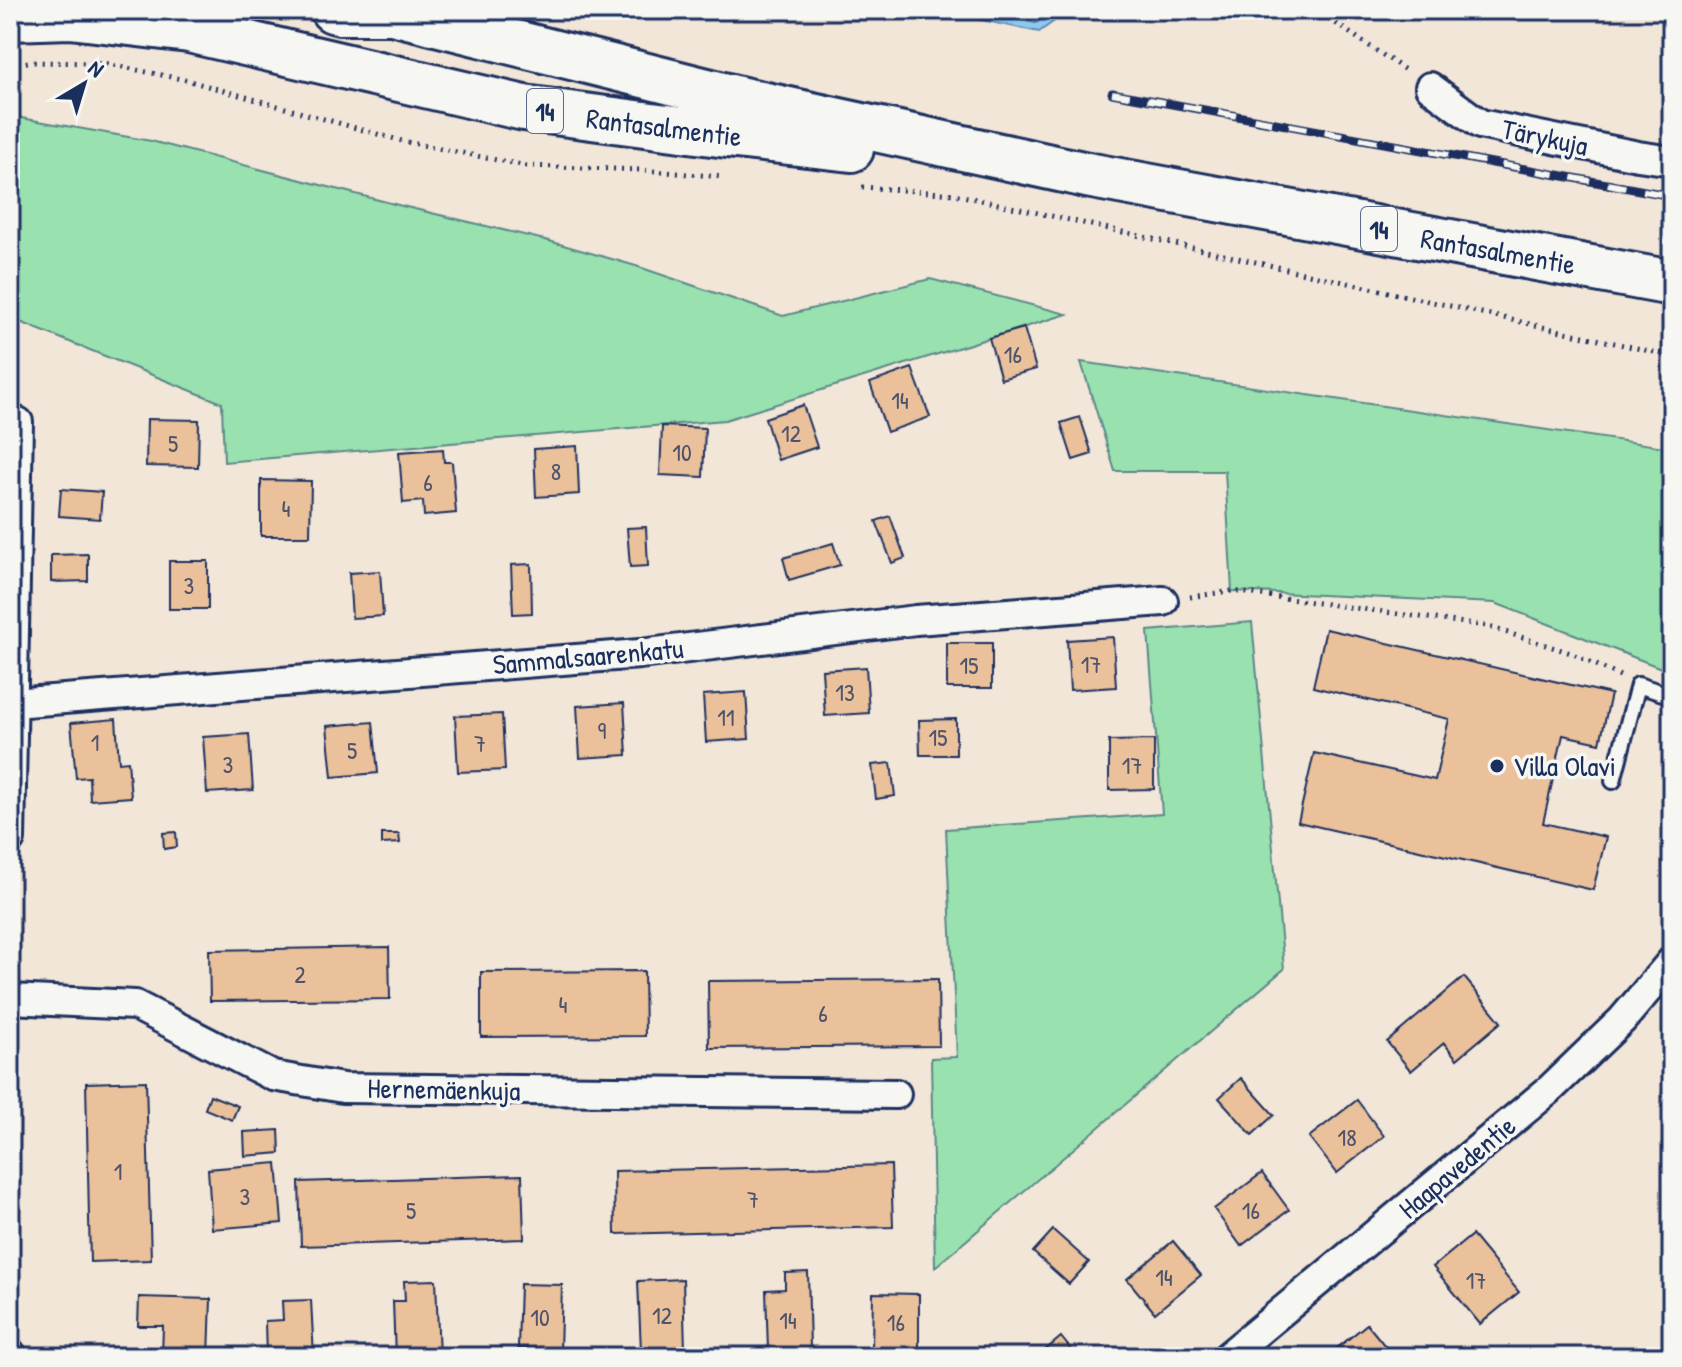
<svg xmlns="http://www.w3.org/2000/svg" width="1682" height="1367" font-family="'Patrick Hand',sans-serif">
  <rect width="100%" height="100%" fill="#f2e6d8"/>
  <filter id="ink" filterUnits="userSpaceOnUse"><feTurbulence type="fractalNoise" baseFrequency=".0125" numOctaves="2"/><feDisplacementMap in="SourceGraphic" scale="16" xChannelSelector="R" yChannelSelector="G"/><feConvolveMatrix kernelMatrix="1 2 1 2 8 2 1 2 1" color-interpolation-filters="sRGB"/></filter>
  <g filter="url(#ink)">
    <g fill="#99e2b0" stroke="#5a8887" stroke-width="2">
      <path d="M10 116 151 141 402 206 549 241 636 266 783 316 930 279 1067 314 725 420 224 462 222 403 10 318Z"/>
      <path d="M1081 362 1672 448V651L1669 671 1495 603 1232 591 1225 471H1115Z"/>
      <path d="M1252 622 1284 969 935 1267 931 1058 957 1057 946 829 1162 814 1148 631Z"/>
    </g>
    <path fill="#8ec8ee" stroke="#608bb4" stroke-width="2" d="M933 10H1070L1039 32Z"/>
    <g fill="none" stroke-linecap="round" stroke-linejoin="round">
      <path stroke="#496c98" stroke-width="2" d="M972 10 1036 23 1056 10"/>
    </g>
    <g fill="#eac19a" stroke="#1b2f5e" stroke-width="2">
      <path d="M1024 328 1036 369 1001 379 989 338Z"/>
      <path d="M912 368 930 417 887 432 870 383Z"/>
      <path d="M803 405 817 447 778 460 765 418Z"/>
      <path d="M1080 417 1092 454 1073 460 1061 423Z"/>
      <path d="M147 419 199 420 198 467 146 466Z"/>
      <path d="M662 426 705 428 703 477 660 475Z"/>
      <path d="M577 446 579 494 536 497 534 449Z"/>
      <path d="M443 449 444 462H452L456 513 424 516 423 501 403 503 399 452Z"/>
      <path d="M261 480 311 481 310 536H261Z"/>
      <path d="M61 489 102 492 100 519 59 516Z"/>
      <path d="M890 516 905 558 892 563 876 521Z"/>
      <path d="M646 527 648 566 630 567 627 528Z"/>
      <path d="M833 543 840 565 789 580 783 558Z"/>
      <path d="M88 554V581L51 582V555Z"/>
      <rect x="169" y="561" width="39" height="48"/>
      <path d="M531 564 532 613 513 614 511 565Z"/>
      <path d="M380 571 383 616 352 618 349 573Z"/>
      <path d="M1326 629 1611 694 1600 743 1563 735 1543 823 1606 837 1593 890 1298 822 1314 753 1435 780 1449 719 1313 687Z"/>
      <path d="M1113 637 1116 687 1070 690 1067 640Z"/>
      <rect x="947" y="643" width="45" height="45"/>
      <path d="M866 667 869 713 825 716 822 670Z"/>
      <path d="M746 692 749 739 706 742 703 695Z"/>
      <path d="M624 703 627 755 580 758 577 706Z"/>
      <path d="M502 714 505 770 458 772 455 716Z"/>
      <path d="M116 719 119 762 128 761 131 797 90 800 89 777 76 778 71 723Z"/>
      <path d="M956 719V755H920L919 720Z"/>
      <path d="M373 722 378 773 332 777 327 726Z"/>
      <path d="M249 734 253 790 207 793 203 737Z"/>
      <path d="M1154 740V789L1109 790V741Z"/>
      <path d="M891 763 895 796 876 799 872 765Z"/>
      <path d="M176 832 177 847 164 849 163 833Z"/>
      <path d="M382 834H399L400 843 382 844Z"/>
      <path d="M389 947 390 999 210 1001 209 950Z"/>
      <path d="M644 971 645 1036 481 1037V972Z"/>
      <path d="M1464 977 1501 1022 1457 1059 1444 1043 1411 1071 1387 1042Z"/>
      <path d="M938 979 939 1046 709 1048 708 981Z"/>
      <path d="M1241 1078 1274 1115 1252 1135 1219 1098Z"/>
      <path d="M146 1081 151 1260 90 1262 86 1083Z"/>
      <path d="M210 1095 238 1106 232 1120 205 1109Z"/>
      <path d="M1357 1100 1384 1136 1337 1173 1309 1137Z"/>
      <path d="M279 1130 280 1153 245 1156 244 1132Z"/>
      <path d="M277 1163 282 1223 212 1229 208 1169Z"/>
      <path d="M891 1165 893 1227 615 1234 614 1171Z"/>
      <path d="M1262 1173 1289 1210 1241 1246 1214 1209Z"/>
      <path d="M522 1175 524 1239 301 1246 299 1182Z"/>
      <path d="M1053 1230 1089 1262 1069 1284 1033 1252Z"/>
      <path d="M1472 1235 1519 1292 1480 1324 1433 1267Z"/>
      <path d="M1173 1241 1201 1275 1155 1313 1127 1279Z"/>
      <path d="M808 1272 810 1349 768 1350 766 1290 785 1289V1273Z"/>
      <path d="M683 1279 685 1350 641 1351 638 1281Z"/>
      <path d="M436 1280 439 1357H395L393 1301H405L404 1281Z"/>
      <path d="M520 1284 562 1285 560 1350 518 1348Z"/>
      <path d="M873 1293 919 1294V1350L872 1349Z"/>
      <path d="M139 1297 211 1299 209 1357H162L163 1326H138Z"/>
      <path d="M311 1300 314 1357H266L265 1321 283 1320 282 1301Z"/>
      <path d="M1367 1324 1394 1357H1326Z"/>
      <path d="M1061 1337 1077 1357H1037Z"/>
      <path d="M688 1352 718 1354V1357H688Z"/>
    </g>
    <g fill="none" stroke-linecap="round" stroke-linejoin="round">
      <defs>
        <path id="lane" d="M1613 781 1638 685 1672 696"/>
        <g id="street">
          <path d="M1430 87 1480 124 1638 156 1672 161"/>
          <path d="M13 703 640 654 916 620 1163 601"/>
          <path d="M10 839 18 422"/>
          <path d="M10 999 135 1005 273 1076 343 1088 896 1094"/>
          <path d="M10 1353 13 1357"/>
          <path d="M1227 1357 1549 1090 1622 1020 1672 961"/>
        </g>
        <g id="highway">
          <path d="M333 10 340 12H392"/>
          <path d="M384 10 743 100 1087 175 1672 283"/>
          <path d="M10 18 70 16 189 30 524 108 727 135 851 149"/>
        </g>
      </defs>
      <use href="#lane" stroke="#1b2f5e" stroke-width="20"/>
      <use href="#street" stroke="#1b2f5e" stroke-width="34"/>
      <use href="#highway" stroke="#1b2f5e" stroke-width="50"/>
      <g stroke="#1b2f5e" stroke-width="5" stroke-dasharray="2 6" stroke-linecap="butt">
        <path d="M945 10 948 18"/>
        <path d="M1316 10 1408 72"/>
        <path d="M10 65 28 62 103 63 186 80 402 141 527 166 641 170 724 177"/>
        <path d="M862 187 954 194 1672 356"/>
        <path d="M1190 597 1232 591 1486 626 1571 653 1620 676"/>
      </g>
      <use href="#lane" stroke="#f6f6f2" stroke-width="14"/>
      <use href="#street" stroke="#f6f6f2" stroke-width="28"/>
      <use href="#highway" stroke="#f6f6f2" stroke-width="44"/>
      <defs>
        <path id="rail" d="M1112 93 1672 196"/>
      </defs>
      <use href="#rail" stroke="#1b2f5e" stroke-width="9"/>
      <use href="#rail" stroke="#f6f6f2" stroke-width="6" stroke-dasharray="18" stroke-linecap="butt"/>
    </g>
  </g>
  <circle fill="#1b2f5e" stroke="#f6f6f2" stroke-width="3" cx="1497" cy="766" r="8"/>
  <g text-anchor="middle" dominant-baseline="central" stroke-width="7" stroke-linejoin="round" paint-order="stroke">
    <g font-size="24" fill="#4f546d">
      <text x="1013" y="354">16</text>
      <text x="900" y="400">14</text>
      <text x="791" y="433">12</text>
      <text x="173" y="443">5</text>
      <text x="682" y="452">10</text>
      <text x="556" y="471">8</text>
      <text x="428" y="482">6</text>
      <text x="286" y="508">4</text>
      <text x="189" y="585">3</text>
      <text x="1091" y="664">17</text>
      <text x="969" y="665">15</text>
      <text x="845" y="692">13</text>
      <text x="726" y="717">11</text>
      <text x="602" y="730">9</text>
      <text x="938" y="737">15</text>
      <text x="95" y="742">1</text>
      <text x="480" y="743">7</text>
      <text x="352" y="750">5</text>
      <text x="228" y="764">3</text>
      <text x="1132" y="765">17</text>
      <text x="300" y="974">2</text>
      <text x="563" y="1004">4</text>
      <text x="823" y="1013">6</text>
      <text x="1347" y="1137">18</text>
      <text x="118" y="1171">1</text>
      <text x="245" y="1196">3</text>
      <text x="753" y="1199">7</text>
      <text x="411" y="1210">5</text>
      <text x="1251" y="1210">16</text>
      <text x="1164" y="1277">14</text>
      <text x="1476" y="1280">17</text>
      <text x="662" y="1315">12</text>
      <text x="540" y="1317">10</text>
      <text x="788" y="1320">14</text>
      <text x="896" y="1322">16</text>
    </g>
    <g fill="#f6f6f2" stroke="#5d6b8a" stroke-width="2">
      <rect x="527" y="89" width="36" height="44" rx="6"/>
      <rect x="1361" y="207" width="36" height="44" rx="6"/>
    </g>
    <g font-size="26" font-weight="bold" fill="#1b2f5e">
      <text x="545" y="111">14</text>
      <text x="1379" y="229">14</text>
    </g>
    <g font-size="28" fill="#1b2f5e" stroke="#f6f6f2">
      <text transform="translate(664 127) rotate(7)">Rantasalmentie</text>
      <text transform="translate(1545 137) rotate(12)">Tärykuja</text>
      <text transform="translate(1498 251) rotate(10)">Rantasalmentie</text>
      <text transform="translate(588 656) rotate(-5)">Sammalsaarenkatu</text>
      <text transform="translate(444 1089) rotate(1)">Hernemäenkuja</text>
      <text transform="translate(1457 1167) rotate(-40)">Haapavedentie</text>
    </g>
    <g font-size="28" fill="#1b2f5e" stroke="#f6f6f2" text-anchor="start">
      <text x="1513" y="766">Villa Olavi</text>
    </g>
  </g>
  <rect width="1682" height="1367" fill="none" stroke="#f6f6f2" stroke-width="40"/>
  <rect x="20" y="20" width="1642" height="1327" fill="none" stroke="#1b2f5e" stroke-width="3" filter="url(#ink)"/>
  <g transform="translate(84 84) rotate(38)" stroke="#f6f6f2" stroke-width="6" paint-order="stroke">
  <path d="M0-6L14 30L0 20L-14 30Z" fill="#1b2f5e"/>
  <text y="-12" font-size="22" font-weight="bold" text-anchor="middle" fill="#1b2f5e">N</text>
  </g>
</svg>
